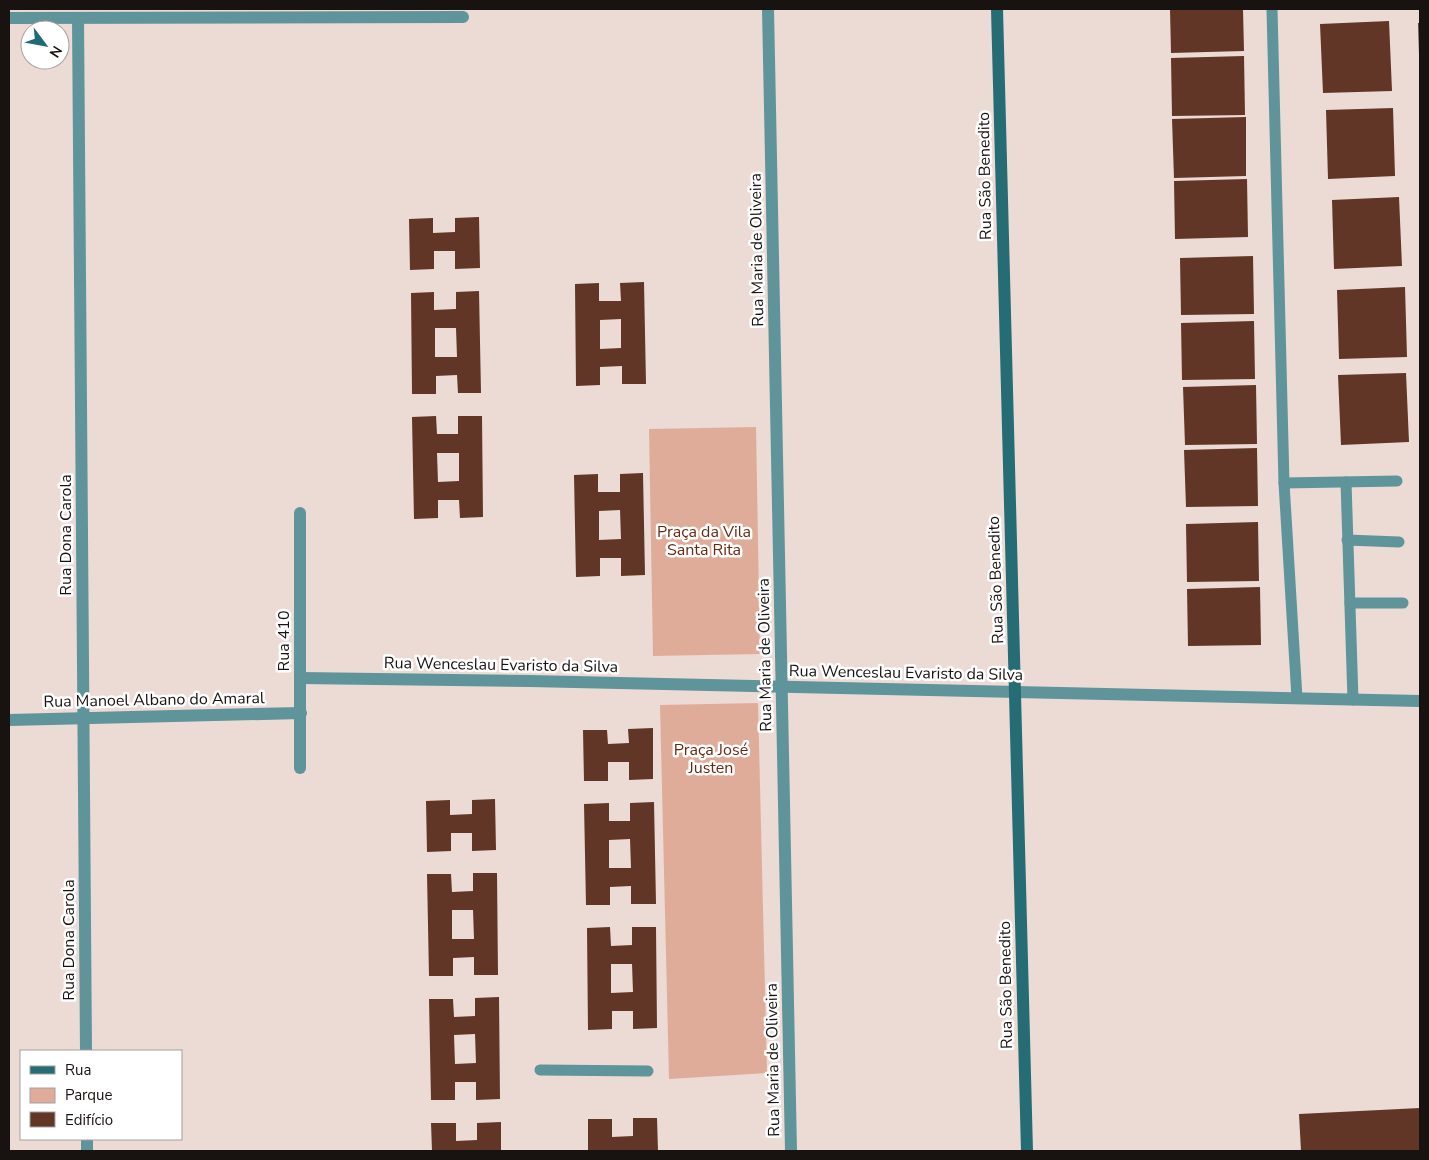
<svg xmlns="http://www.w3.org/2000/svg" width="1429" height="1160" font-family="'Nunito Sans',sans-serif">
  <rect width="100%" height="100%" fill="#ecdad4"/>
  <g fill="#e0ac9a">
    <path d="M756 427 760 654 653 656 649 429Z"/>
    <path d="M758 703 767 1073 669 1079 660 705Z"/>
  </g>
  <g fill="#613626" fill-rule="evenodd">
    <path d="M1170 9H1243L1244 51 1171 53Z"/>
    <path d="M1389 21 1392 91 1323 93 1320 24Z"/>
    <path d="M1418 23H1420V54H1419Z"/>
    <path d="M1244 56 1245 115 1172 116 1171 58Z"/>
    <path d="M1393 108 1395 176 1328 179 1326 110Z"/>
    <path d="M1246 117V176L1174 178 1172 119Z"/>
    <path d="M1247 179 1248 237 1175 239 1174 181Z"/>
    <path d="M1399 197 1402 266 1334 269 1332 200Z"/>
    <path d="M479 217 480 268 455 269V251H434V269L410 270 409 219 433 218V233L455 232V218Z"/>
    <path d="M1253 256 1254 314 1181 315 1180 258Z"/>
    <path d="M644 282 646 384H622V366L600 367V385L576 386 575 284 599 283V301H621L620 283ZM621 319V348L600 349V320Z"/>
    <path d="M1405 287 1407 357 1339 359 1337 290Z"/>
    <path d="M479 291 481 393H458L457 375 436 376V394H412L411 293 434 292V310L456 309V292ZM435 328H456L457 357H435Z"/>
    <path d="M1254 321 1255 379 1182 380 1181 323Z"/>
    <path d="M1406 373 1409 442 1341 445 1338 375Z"/>
    <path d="M1256 385 1257 444 1185 445 1183 387Z"/>
    <path d="M436 416 437 434H458V416H482L483 517 460 518 459 500H438V518L414 519 412 417ZM437 453H459V481L438 482Z"/>
    <path d="M1257 448 1258 506 1186 507 1184 450Z"/>
    <path d="M643 473 645 575 621 576V558H600V576L576 577 574 475 598 474V492H620V474ZM620 510 621 539 599 540V511Z"/>
    <path d="M1258 522 1259 581 1187 582 1186 524Z"/>
    <path d="M1260 587 1261 645 1188 646 1187 589Z"/>
    <path d="M653 728V779L629 780V762H608V781H584L583 730H607L608 744 629 743 628 729Z"/>
    <path d="M495 799 496 850 472 851V833H451V851L427 852 426 801 450 800V815L472 814V800Z"/>
    <path d="M654 802 656 904H631V886L610 887V905H586L584 804 609 803V821H630V803ZM630 839 631 868H609V840Z"/>
    <path d="M473 873H497L498 975H474V957L453 958V976H429L427 874H451L452 892 473 891ZM452 910H473L474 939H452Z"/>
    <path d="M610 927 611 946 632 945V927H656L657 1028 633 1029V1011H612V1029L588 1030 587 928ZM611 964H632L633 992 611 993Z"/>
    <path d="M499 997 500 1099 476 1100V1082H455V1100H431L429 999H453L454 1017 475 1016V998ZM475 1034 476 1063 455 1064 454 1035Z"/>
    <path d="M1420 1108V1151H1301L1299 1114Z"/>
    <path d="M633 1118H657L658 1151H588V1119H612V1137L633 1136Z"/>
    <path d="M501 1122V1151H432L431 1123H456V1141L477 1140V1123Z"/>
  </g>
  <g fill="none" stroke-linecap="round" stroke-linejoin="round">
    <g stroke="#5e949a" stroke-width="11">
      <path d="M1272 9 1284 483 1297 698"/>
      <path d="M1346 482 1353 700"/>
      <path d="M1284 483 1397 481"/>
      <path d="M1347 540 1399 542"/>
      <path d="M1350 603H1403"/>
      <path d="M540 1070 648 1071"/>
    </g>
    <g stroke="#5e949a" stroke-width="12">
      <path d="M768 9 791 1151"/>
      <path d="M9 18 463 17"/>
      <path d="M78 18 86 1051"/>
      <path d="M300 513V768"/>
      <path d="M300 678 530 681 1420 701"/>
      <path d="M9 720 301 713"/>
      <path d="M87 1139V1151"/>
    </g>
    <path stroke="#266c74" stroke-width="12" d="M997 9 1027 1151"/>
  </g>
  <g text-anchor="middle" dominant-baseline="central" stroke-width="5" stroke-linejoin="round" paint-order="stroke">
    <g font-size="16" fill="#181210" stroke="#fff">
      <text transform="translate(985 176) rotate(-91)">Rua São Benedito</text>
      <text transform="translate(757 250) rotate(-91)">Rua Maria de Oliveira</text>
      <text transform="translate(66 535) rotate(-90)">Rua Dona Carola</text>
      <text transform="translate(996 580) rotate(-92)">Rua São Benedito</text>
      <text transform="translate(284 641) rotate(-90)">Rua 410</text>
      <text transform="translate(765 655) rotate(-91)">Rua Maria de Oliveira</text>
      <text transform="translate(501 665) rotate(1)">Rua Wenceslau Evaristo da Silva</text>
      <text transform="translate(906 673) rotate(1)">Rua Wenceslau Evaristo da Silva</text>
      <text transform="translate(154 700) rotate(-1)">Rua Manoel Albano do Amaral</text>
      <text transform="translate(69 940) rotate(-90)">Rua Dona Carola</text>
      <text transform="translate(1006 985) rotate(-91)">Rua São Benedito</text>
      <text transform="translate(773 1060) rotate(-91)">Rua Maria de Oliveira</text>
    </g>
    <g font-size="16" fill="#682911" stroke="#fff">
      <text x="704" y="532">Praça da Vila<tspan x="704" dy="18">Santa Rita</tspan></text>
      <text x="711" y="750">Praça José<tspan x="711" dy="18">Justen</tspan></text>
    </g>
  </g>
  <rect width="1429" height="1160" fill="none" stroke="#181210" stroke-width="20"/>
  <rect x="20" y="1050" width="162" height="90" fill="#ffffff" stroke="#a3a09f"/>
  <rect x="30" y="1066" width="25" height="8" fill="#266c74" stroke="#a3a09f"/>
  <text x="65" y="1075" font-size="15" fill="#181210">Rua</text>
  <rect x="30" y="1088" width="25" height="15" fill="#e0ac9a" stroke="#a3a09f"/>
  <text x="65" y="1100" font-size="15" fill="#181210">Parque</text>
  <rect x="30" y="1112" width="25" height="15" fill="#613626" stroke="#a3a09f"/>
  <text x="65" y="1125" font-size="15" fill="#181210">Edifício</text>
  <g transform="translate(45 45) rotate(122)"><circle r="24" fill="#ffffff" stroke="#a3a09f"/>
  <path d="M0-4L9 19L0 12L-9 19Z" fill="#206b73"/>
  <text y="-8" font-size="14" font-weight="bold" text-anchor="middle" fill="#181210">N</text>
  </g>
</svg>
